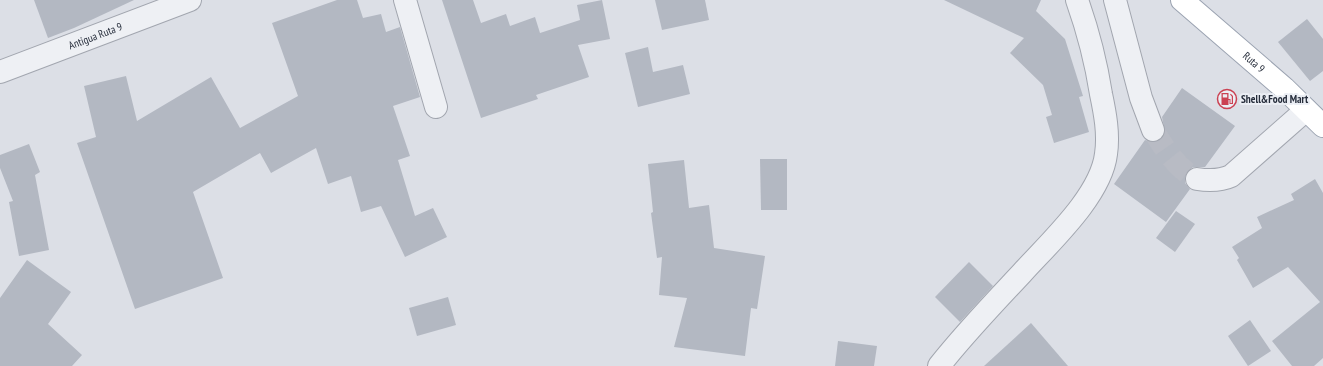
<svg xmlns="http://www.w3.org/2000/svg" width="1323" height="366" font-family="'PT Sans Narrow',sans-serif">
  <rect width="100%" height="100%" fill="#dcdfe6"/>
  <g fill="#b3b8c2">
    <path d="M34 0H134L74 28 48 38Z"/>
    <path d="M337 0H357L363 18 381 14 386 32 400 27 420 97 393 106 410 156 398 160 415 216 433 208 447 237 405 257 381 206 361 212 351 176 328 184 316 148 271 173 260 153 193 192 223 278 135 309 77 143 96 137 84 86 126 76 137 121 211 77 240 128 298 96 272 23Z"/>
    <path d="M442 0H473L481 23 506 14 510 26 535 17 540 33 580 20 577 5 602 0 610 39 578 45 589 77 536 95 538 99 481 118Z"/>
    <path d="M655 0H705L709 20 662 30Z"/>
    <path d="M944 0H1041L1036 11 1065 39 1083 96 1079 97 1089 132 1054 143 1046 117 1052 115 1043 85 1010 53 1024 38Z"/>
    <path d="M1307 19 1323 39V71L1310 81 1278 42Z"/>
    <path d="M648 47 653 72 683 65 690 94 638 107 625 53Z"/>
    <path d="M1182 88 1235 126 1205 167H1193L1187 172 1185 178V183L1190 189 1166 222 1114 184 1145 140 1151 142H1157L1163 138 1165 132 1162 117Z"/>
    <path d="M29 144 40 172 35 175 49 250 19 256 9 202 13 201 0 168V155Z"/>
    <path d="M760 159H787V210H761Z"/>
    <path d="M684 160 689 208 709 205 714 248 765 256 757 309 751 308 745 356 674 347 687 298 659 295 662 257 657 258 651 213 653 212 648 164Z"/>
    <path d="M1315 179 1323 193V358L1314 366H1292L1272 341 1320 302 1288 267 1253 288 1237 260 1239 258 1232 247 1262 228 1257 217 1294 200 1291 194Z"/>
    <path d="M1176 211 1195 224 1175 252 1156 238Z"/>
    <path d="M27 260 71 292 48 324 82 355 72 366H0V298Z"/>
    <path d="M969 262 993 286 960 322 935 297Z"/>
    <path d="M448 297 456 325 417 336 409 308Z"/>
    <path d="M1250 320 1271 351 1248 366 1228 336Z"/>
    <path d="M1031 323 1068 366H984Z"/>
    <path d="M838 341 877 346 874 366H835Z"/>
  </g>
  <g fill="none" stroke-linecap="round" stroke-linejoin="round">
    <path stroke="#b8bbc4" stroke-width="22" stroke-dasharray="22 11" stroke-linecap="butt" d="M1153 130C1165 149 1176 168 1197 179"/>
    <defs>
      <g id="minor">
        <path d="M405 0 436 107"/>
        <path d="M1115 0 1141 98 1153 130"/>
        <path id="s1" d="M0 72 190 0"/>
        <path d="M1197 179C1210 181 1220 181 1231 176L1306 110"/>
        <path d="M939 366C965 333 993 304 1022 273 1049 243 1101 196 1106 154 1109 134 1105 113 1101 94 1096 62 1088 31 1077 0"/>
      </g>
      <g id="major">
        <path id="s2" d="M1182 0 1284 88 1323 126"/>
      </g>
    </defs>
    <use href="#minor" stroke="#a2a6af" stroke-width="24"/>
    <use href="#major" stroke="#9ba3b1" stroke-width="24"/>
    <use href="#minor" stroke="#eef0f4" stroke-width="22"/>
    <use href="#major" stroke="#fff" stroke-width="22"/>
  </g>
  <defs>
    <symbol id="fuel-ring" viewBox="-11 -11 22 22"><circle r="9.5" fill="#ebeef4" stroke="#cb4152" stroke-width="1.5"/><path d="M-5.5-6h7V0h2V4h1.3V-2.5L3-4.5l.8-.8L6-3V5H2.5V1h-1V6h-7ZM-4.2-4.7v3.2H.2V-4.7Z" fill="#cb4152"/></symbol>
  </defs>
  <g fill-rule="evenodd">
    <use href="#fuel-ring" x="1216" y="88" width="22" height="22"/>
  </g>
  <g text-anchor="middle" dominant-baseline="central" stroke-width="4" stroke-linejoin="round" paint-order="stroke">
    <g font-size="11" fill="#262d3b" stroke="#ebeef4">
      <text stroke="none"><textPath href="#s1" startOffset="102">Antigua Ruta 9</textPath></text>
      <text stroke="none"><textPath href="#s2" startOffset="95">Ruta 9</textPath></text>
    </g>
    <g font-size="11" font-weight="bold" fill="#262d3b" stroke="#ebeef4" text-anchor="start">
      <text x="1241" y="99">Shell&amp;Food Mart</text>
    </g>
  </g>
</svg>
